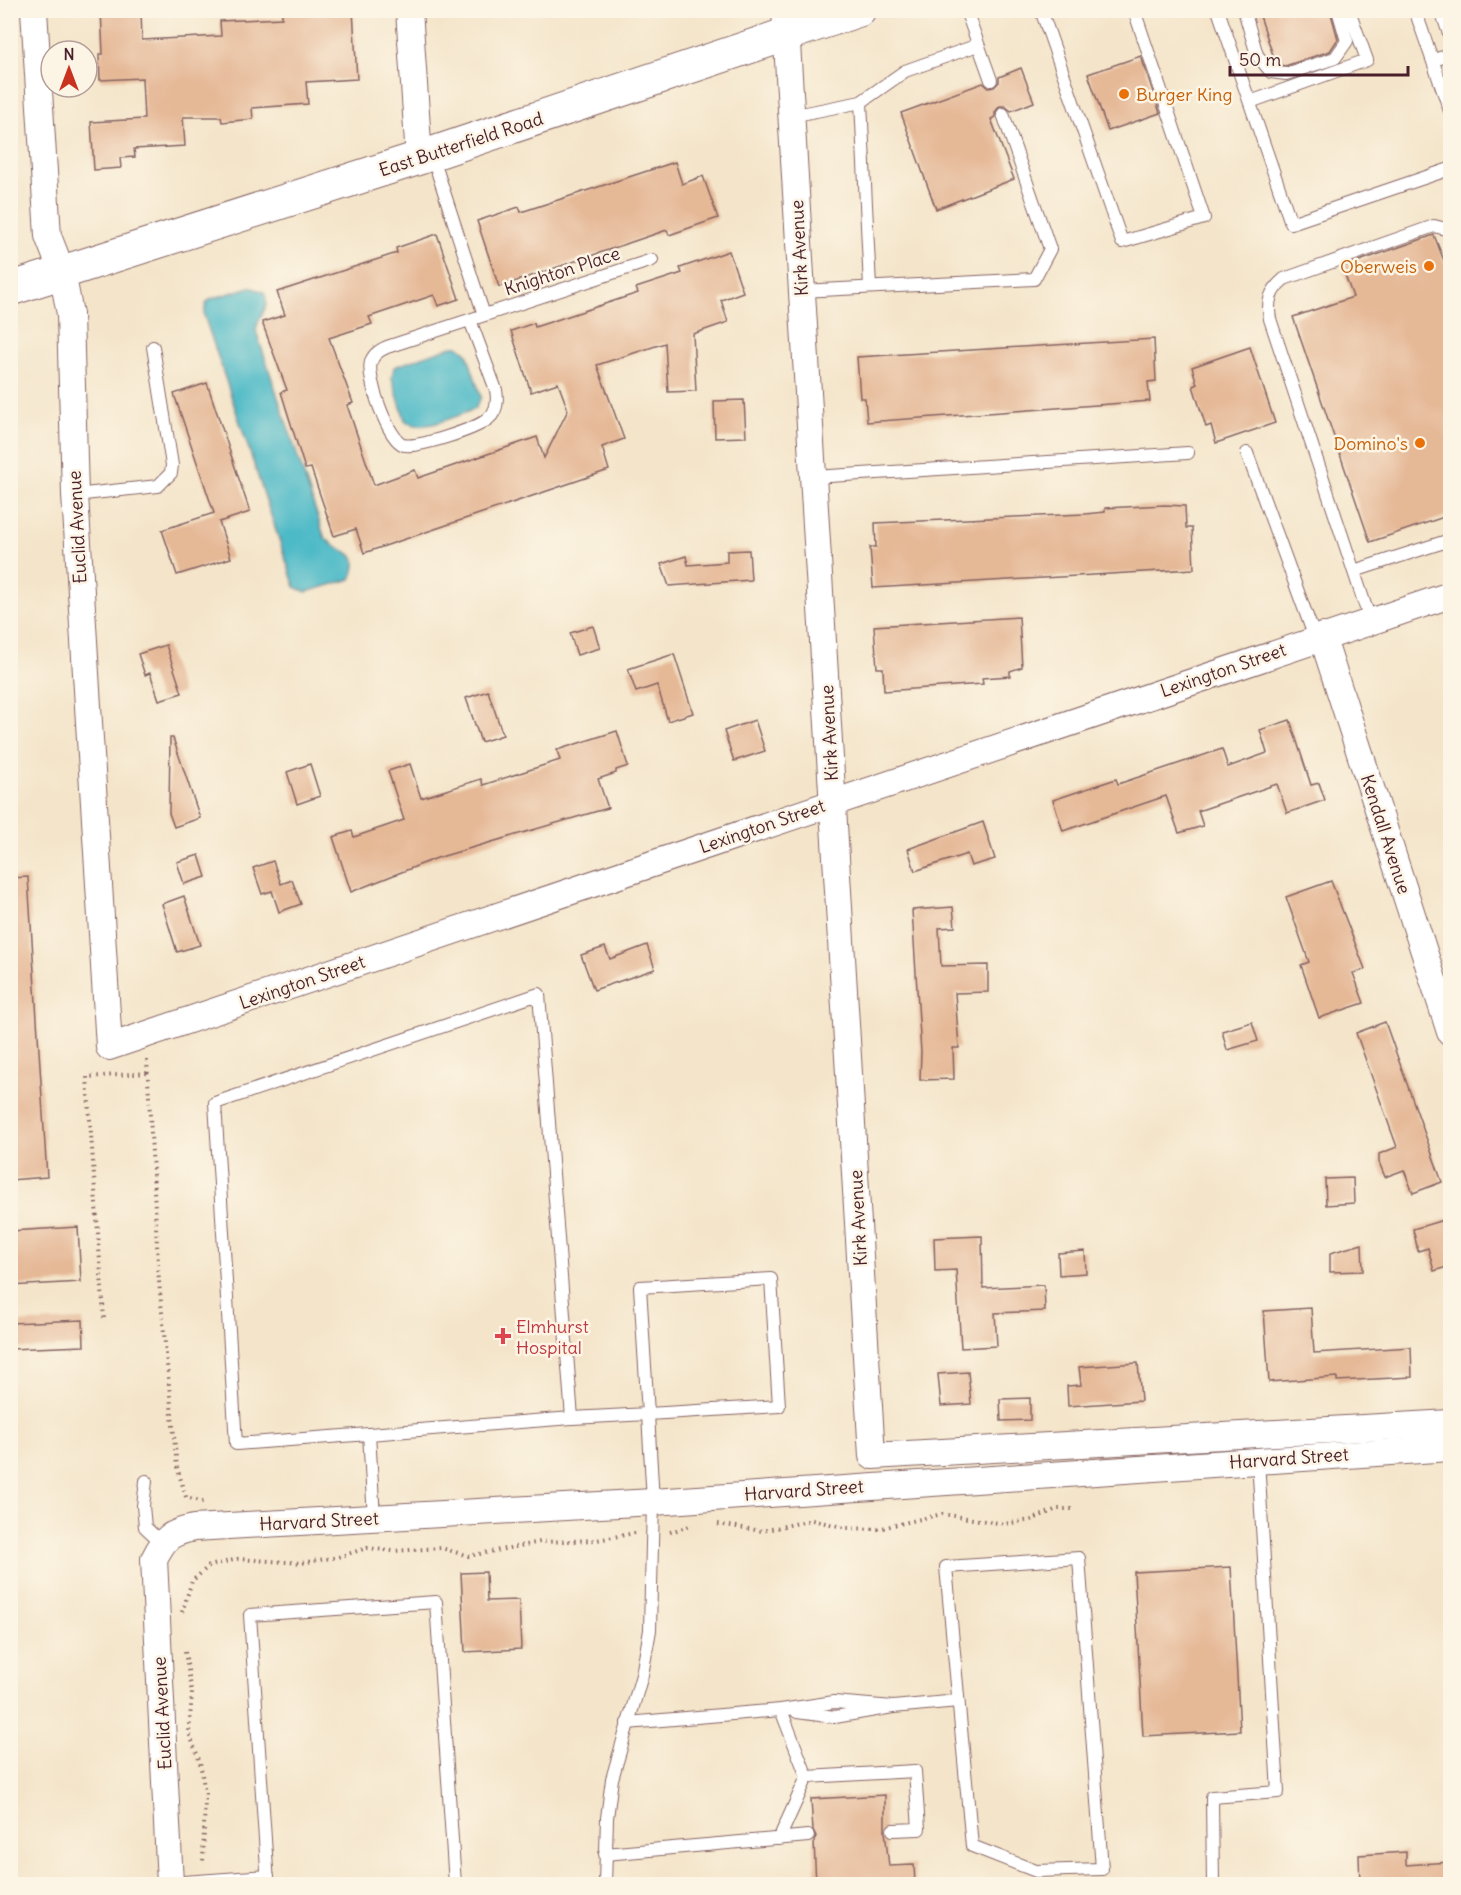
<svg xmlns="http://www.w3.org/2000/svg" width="1461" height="1895" font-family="Delius,sans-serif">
  <rect width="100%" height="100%" fill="#fcf5e5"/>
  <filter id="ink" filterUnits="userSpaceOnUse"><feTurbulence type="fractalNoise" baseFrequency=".0167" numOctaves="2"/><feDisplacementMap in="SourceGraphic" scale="12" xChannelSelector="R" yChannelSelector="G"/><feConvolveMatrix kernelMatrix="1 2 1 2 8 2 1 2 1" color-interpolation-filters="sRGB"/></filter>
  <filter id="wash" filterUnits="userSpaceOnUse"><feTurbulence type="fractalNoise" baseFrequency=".008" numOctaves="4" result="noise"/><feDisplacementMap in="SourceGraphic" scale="24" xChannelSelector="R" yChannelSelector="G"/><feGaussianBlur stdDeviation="1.35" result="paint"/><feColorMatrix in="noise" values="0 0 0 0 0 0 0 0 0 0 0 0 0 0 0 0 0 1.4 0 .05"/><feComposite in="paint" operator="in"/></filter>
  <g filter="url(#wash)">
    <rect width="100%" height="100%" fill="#f4e5ca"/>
    <g fill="#4dbac7" stroke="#4c6c79" stroke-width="1.5">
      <path d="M250 287 264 292C272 310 257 315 256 331L324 536C336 555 366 547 351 579L306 592 295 587 204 315 206 303 211 299Z"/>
      <path d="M453 346H458L467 353 481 397 475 409C457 415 421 435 405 420L392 378 394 367Z"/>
    </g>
    <g id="blocks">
      <g fill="#e5b896">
        <path d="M101 10H141L142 40 221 36 220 21 282 18V10H353L357 79 306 82 308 104 252 108 253 119 222 122 221 117H183L185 146 134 149 135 157 120 158 121 168 94 170 91 122 144 119 142 78 100 80 99 54H103Z"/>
        <path d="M1258 10H1330L1338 39 1330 51 1285 66 1276 64Z"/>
        <path d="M1141 56 1160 113 1108 131 1088 74Z"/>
        <path d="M1021 68 1034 102 1011 111 1005 106H1000L995 112V117L991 119 1014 179 936 209 901 113 983 83 989 88 994 87 999 82V77Z"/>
        <path d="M675 162 682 184 703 176 718 218 669 235 667 230 499 287 477 221 519 207 521 212Z"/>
        <path d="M437 234 459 299 438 306 434 295 369 317 372 324 329 338 353 403 347 405 374 485 415 470 418 478 537 437 544 458 568 410 558 383 531 392 511 331 534 323 535 327 638 293 636 288 682 273 680 268 729 251 743 292 721 300 728 322 693 334 696 391 668 392 665 343 597 365 624 439 602 447 609 470 364 553 356 529 334 536 311 468 305 469 281 392 287 390 262 322 285 315 277 292 397 253 396 248Z"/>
        <path d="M1434 235 1450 276V515L1370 542 1293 317 1353 297 1342 267Z"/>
        <path d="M1154 339 1156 381 1148 382 1150 401 867 422 865 398H860L857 357Z"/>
        <path d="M1250 347 1275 423 1216 443 1211 425 1206 427 1193 386 1197 384 1192 367Z"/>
        <path d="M207 383 250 512 219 522 231 558 177 575 162 530 214 513 174 394Z"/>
        <path d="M744 400 746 437 715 438 714 401Z"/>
        <path d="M1165 505 1185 506 1186 528H1192L1194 569 873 588 870 547H876L875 523 1085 514 1105 512V508Z"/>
        <path d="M749 550 751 580 669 586 661 564 686 556 688 565 727 562V551Z"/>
        <path d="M1019 617 1022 667 1010 671V676L982 678 983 684 884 691 883 668H877L874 626Z"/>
        <path d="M593 626 600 648 577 655 570 633Z"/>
        <path d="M166 645 182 693 159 700 150 673 145 675 138 654Z"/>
        <path d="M674 654 693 713 668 721 657 685 636 692 628 669Z"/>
        <path d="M488 691 503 735 481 742 466 698Z"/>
        <path d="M755 720 765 751 734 761 724 731Z"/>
        <path d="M1290 720 1311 785 1319 783 1325 800 1287 813 1277 784 1198 811 1203 826 1179 833 1166 796 1063 831 1053 800 1116 779 1118 784 1222 749 1228 767 1267 753 1260 730Z"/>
        <path d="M617 731 628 766 616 770V773L598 779 608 808 437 858 351 892 333 837 352 831 354 837 404 820 388 771 410 764 421 798 481 779 483 785 560 760 557 750Z"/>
        <path d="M170 738H173L200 818 174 827 169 813Z"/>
        <path d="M310 764 320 796 297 804 287 772Z"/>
        <path d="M983 822 995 859 971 866 967 854 915 871 908 849Z"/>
        <path d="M199 855 206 877 184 884 177 862Z"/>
        <path d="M273 861 281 884 292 880 301 904 279 912 272 891 262 894 253 868Z"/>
        <path d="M28 877 47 1177 10 1180V878Z"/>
        <path d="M1331 881 1365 969 1353 973 1364 1003 1319 1018 1301 965 1309 962 1286 897Z"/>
        <path d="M184 896 200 945 177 952 162 904Z"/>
        <path d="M953 907 955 927 939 928 941 966 988 965V992L955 993 959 1048H953L954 1079 920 1080 921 1052 912 910Z"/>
        <path d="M647 945 655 969 594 990 581 955 605 947 610 959Z"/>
        <path d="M1252 1022 1258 1041 1227 1050 1222 1031Z"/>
        <path d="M1385 1022 1442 1182 1413 1193 1404 1170 1385 1177 1379 1162V1154L1397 1147 1356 1033Z"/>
        <path d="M1353 1178 1354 1203 1326 1205 1325 1179Z"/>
        <path d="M1450 1218V1266L1434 1271 1428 1248 1418 1251 1413 1229Z"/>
        <path d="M78 1227 81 1282 10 1286V1231Z"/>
        <path d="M982 1236 983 1288 1044 1285 1045 1311 995 1313 997 1346 961 1348 956 1270 935 1271 934 1238Z"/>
        <path d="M1362 1244 1363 1271 1330 1272V1253Z"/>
        <path d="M1085 1251 1086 1273 1059 1275 1058 1253Z"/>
        <path d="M1311 1308 1314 1353 1411 1347 1412 1377 1337 1381V1377L1269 1382 1264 1311Z"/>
        <path d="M83 1320 84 1346 10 1349V1323Z"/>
        <path d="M1138 1363 1141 1401 1068 1406 1067 1386 1081 1385 1079 1367Z"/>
        <path d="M968 1372 971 1404 941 1406 938 1374Z"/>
        <path d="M1030 1398V1420L1001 1421 1000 1399Z"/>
        <path d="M1231 1567 1240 1731 1143 1736 1134 1572Z"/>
        <path d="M486 1572 487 1601 519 1600 521 1649 465 1652 461 1573Z"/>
        <path d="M885 1795V1831L889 1866 914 1865 915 1884H816L814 1842 816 1836 813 1830 811 1799Z"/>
        <path d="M1406 1852V1865L1450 1862V1884H1360L1359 1855Z"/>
      </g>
    </g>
  </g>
  <g filter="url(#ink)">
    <use href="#blocks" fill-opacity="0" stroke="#866463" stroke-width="1.5"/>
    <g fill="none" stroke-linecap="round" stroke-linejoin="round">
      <defs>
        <g id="lane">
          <path d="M966 10 991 80"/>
          <path d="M1041 10 1122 242 1204 218 1134 10"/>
          <path d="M1218 10 1291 223 1450 169"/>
          <path d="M1244 10 1257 55 1271 72 1286 74 1335 58 1347 41 1338 10"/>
          <path d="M1415 10 1450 111"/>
          <path d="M1441 10 1450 37"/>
          <path d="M1433 60 1450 55"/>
          <path d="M861 102 870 287"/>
          <path d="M1250 102 1367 60 1349 10"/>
          <path d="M791 116 861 102 905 71 978 45"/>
          <path d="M432 155 484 315"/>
          <path d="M802 291 1034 279 1050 249 1003 114"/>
          <path d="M470 320 496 390C498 401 497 412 488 419 476 429 418 448 404 445 388 440 366 377 371 362 373 354 380 350 387 347L652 260"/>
          <path d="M1247 453 1315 638"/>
          <path d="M814 477 1188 453"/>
          <path d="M75 495 158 486 171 473 172 465 153 347"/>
          <path d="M1354 571 1450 540"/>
          <path d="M1370 620 1270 319C1267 301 1270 291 1284 279L1434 226 1450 230"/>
          <path d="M771 1279 779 1406 648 1414 640 1287Z"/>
          <path d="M369 1434 572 1418"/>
          <path d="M146 1481 143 1506 145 1527 162 1543"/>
          <path d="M374 1518 369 1434 236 1444 215 1103 539 994 572 1418 648 1414 653 1502 650 1630 642 1675 612 1779 607 1818 605 1884"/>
          <path d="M1079 1558 1102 1869 1036 1871 972 1846 946 1567Z"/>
          <path d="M781 1710 807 1777 915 1771 919 1829 893 1830"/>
          <path d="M797 1712 835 1717 893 1707 958 1701"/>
          <path d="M627 1723 781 1710 834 1702 893 1707"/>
          <path d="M779 1839 807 1777"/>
          <path d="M605 1854 808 1836"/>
          <path d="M170 1883 268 1876"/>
          <path d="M268 1884 250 1615 436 1602 455 1884"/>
          <path d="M1213 1884 1212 1797 1278 1792 1258 1460"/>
        </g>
        <g id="street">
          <path d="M34 10 48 236 62 272 70 314 75 495 109 1047 1450 595"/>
          <path d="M409 10 419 158"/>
          <path d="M785 10 872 1456 1450 1423"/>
          <path d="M1322 636 1450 1032"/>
          <path d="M170 1884 154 1559C165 1537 170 1533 194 1528L653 1502 1450 1448"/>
        </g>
        <path id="secondary" d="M10 289 419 158 859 10"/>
      </defs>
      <use href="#lane" stroke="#866463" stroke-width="14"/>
      <use href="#street" stroke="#866463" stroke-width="28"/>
      <use href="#secondary" stroke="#866463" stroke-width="35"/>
      <g stroke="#866463" stroke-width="4" stroke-dasharray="1.5 4.5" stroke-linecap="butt">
        <path d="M147 1060 159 1282 177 1467 186 1497 203 1502"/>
        <path d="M104 1318 87 1077 148 1073"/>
        <path d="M718 1524 762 1531 812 1520 847 1528 878 1529 942 1514 1004 1524 1031 1520 1057 1509H1074"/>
        <path d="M670 1532 693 1525"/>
        <path d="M182 1612 192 1581 209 1566 238 1559 301 1563 338 1557 367 1548 393 1551 441 1548 469 1556 540 1542 597 1540 635 1533"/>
        <path d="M185 1652 192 1693 189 1733 200 1762 205 1793 203 1863"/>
      </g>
      <use href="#lane" stroke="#fff" stroke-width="12"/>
      <use href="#street" stroke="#fff" stroke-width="26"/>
      <use href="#secondary" stroke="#fff" stroke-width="33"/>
    </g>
  </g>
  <g fill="#e8710a" stroke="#fcf5e5" stroke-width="2">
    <circle cx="1124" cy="94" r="6"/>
    <circle cx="1429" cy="266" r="6"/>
    <circle cx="1420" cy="443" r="6"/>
  </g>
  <path fill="#e0444e" stroke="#fcf5e5" stroke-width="2" d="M500 1327h6v6h6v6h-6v6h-6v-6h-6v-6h6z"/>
  <g text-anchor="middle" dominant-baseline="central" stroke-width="5" stroke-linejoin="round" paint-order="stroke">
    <g font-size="18" fill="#c56008" stroke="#fcf5e5" text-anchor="end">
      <text x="1136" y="94" text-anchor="start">Burger King</text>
      <text x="1417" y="266">Oberweis</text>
      <text x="1408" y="443">Domino's</text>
    </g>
    <g font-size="18" fill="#4a1f2b" stroke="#fcf5e5">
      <text transform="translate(461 144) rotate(-18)">East Butterfield Road</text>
      <text transform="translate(799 248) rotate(-93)">Kirk Avenue</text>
      <text transform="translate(562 271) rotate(-18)">Knighton Place</text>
      <text transform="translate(77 527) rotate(-93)">Euclid Avenue</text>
      <text transform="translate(1223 670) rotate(-19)">Lexington Street</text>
      <text transform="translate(829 733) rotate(-93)">Kirk Avenue</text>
      <text transform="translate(762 826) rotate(-19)">Lexington Street</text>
      <text transform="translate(1386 834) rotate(72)">Kendall Avenue</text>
      <text transform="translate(302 982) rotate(-19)">Lexington Street</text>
      <text transform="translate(858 1218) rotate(-93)">Kirk Avenue</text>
      <text transform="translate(1289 1458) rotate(-4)">Harvard Street</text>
      <text transform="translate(804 1490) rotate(-4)">Harvard Street</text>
      <text transform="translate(319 1521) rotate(-3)">Harvard Street</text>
      <text transform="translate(162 1713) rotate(-93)">Euclid Avenue</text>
    </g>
    <g font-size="18" fill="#be3a42" stroke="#fcf5e5" text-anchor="start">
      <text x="516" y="1326">Elmhurst<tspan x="516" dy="21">Hospital</tspan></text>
    </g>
  </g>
  <rect width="1461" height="1895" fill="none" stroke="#fcf5e5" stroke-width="36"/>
  <g transform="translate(69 69)"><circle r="28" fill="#fcf5e5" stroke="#b59f9b" stroke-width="1.5"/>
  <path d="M0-4.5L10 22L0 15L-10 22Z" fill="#c8321e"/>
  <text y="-9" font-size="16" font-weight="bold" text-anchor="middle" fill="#4a1f2b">N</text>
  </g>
  <path d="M1230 66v9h178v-9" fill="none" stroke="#4a1f2b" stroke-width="3"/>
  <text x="1239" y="66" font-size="18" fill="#4a1f2b" stroke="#fcf5e5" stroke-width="4.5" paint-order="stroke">50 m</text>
</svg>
